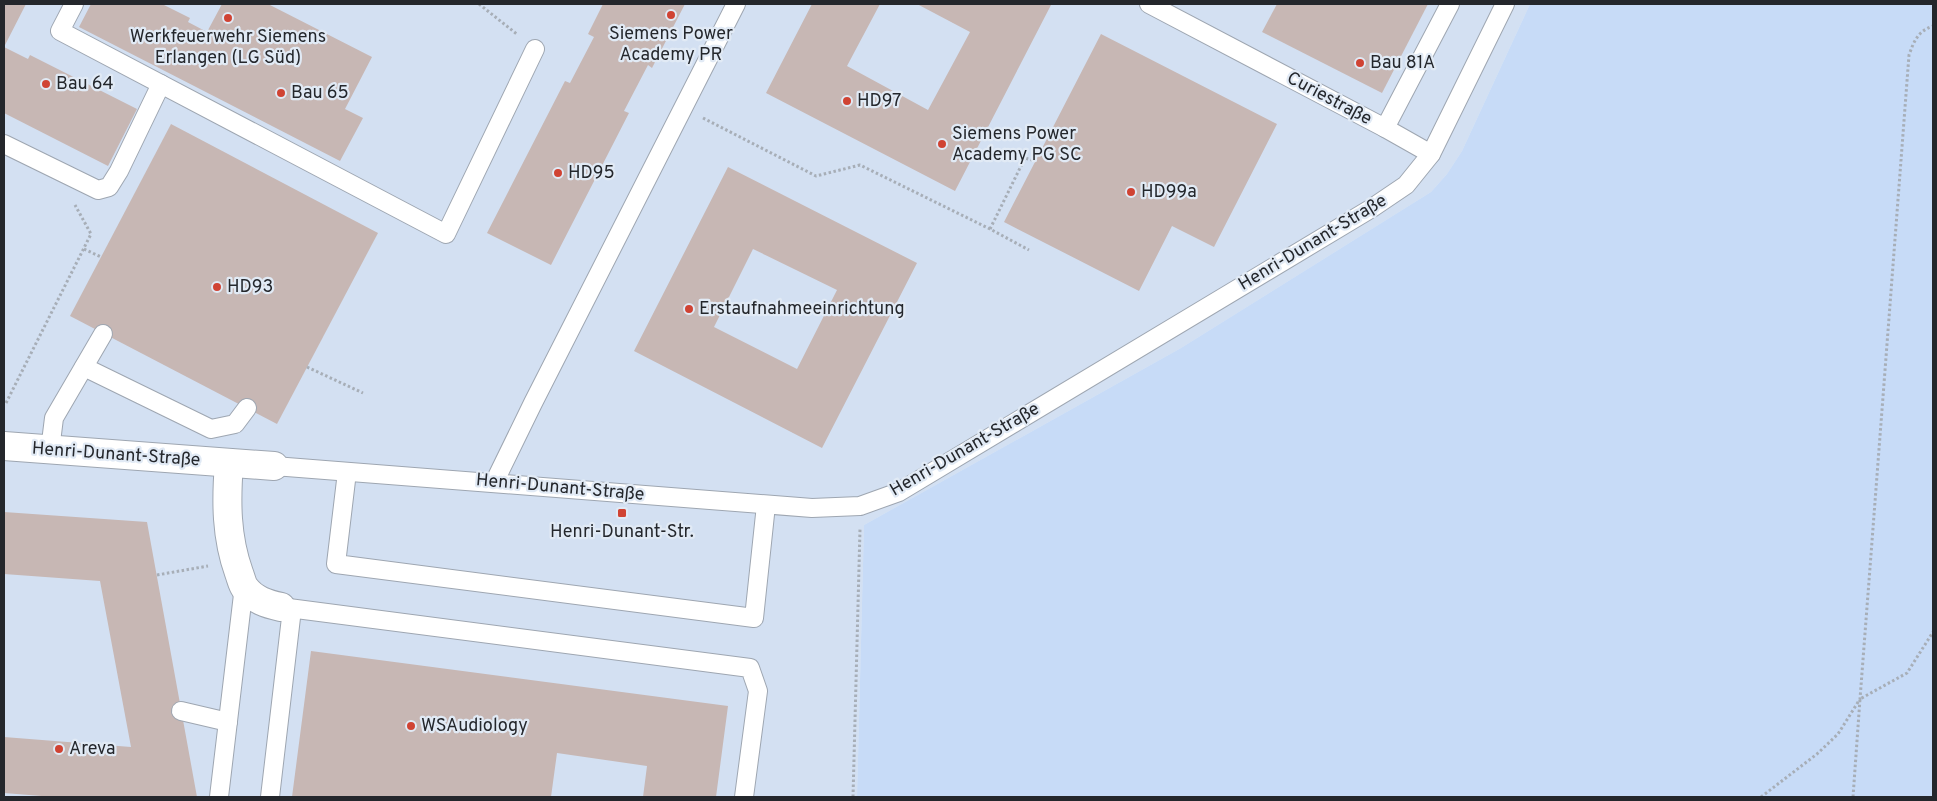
<svg xmlns="http://www.w3.org/2000/svg" width="1937" height="801" font-family="Overpass,sans-serif">
  <rect width="100%" height="100%" fill="#e1eaf5"/>
  <path fill="#d3e0f2" d="M4 4H1530L1462 151 1447 174 1431 192 1181 348 864 525 857 797H4Z"/>
  <path fill="#c7dbf7" d="M1530 4H1933V797H857L864 525 1181 348 1431 192 1447 174 1462 151Z"/>
  <g fill="#c7b7b4" fill-rule="evenodd">
    <path d="M4 4H26L4 47 28 59 30 55 137 109 108 166 4 113Z"/>
    <path d="M91 4H162L190 18 188 22 207 32 222 4H268L372 57 345 109 363 118 340 161 79 27Z"/>
    <path d="M603 4H685L652 68 648 65 624 111 629 113 551 265 487 233 565 81 570 83 594 37 588 34Z"/>
    <path d="M812 4H880L847 66 928 110 970 32 917 4 1051 5 955 191 766 93Z"/>
    <path d="M1277 4H1428L1382 93 1262 32Z"/>
    <path d="M1101 34 1277 124 1214 247 1172 226 1139 291 1004 222Z"/>
    <path d="M171 124 378 233 277 424 70 316Z"/>
    <path d="M728 167 917 263 822 448 634 351ZM753 249 837 290 797 369 714 327Z"/>
    <path d="M4 512 147 522 197 797H54L4 793V737L131 747 100 581 4 574Z"/>
    <path d="M311 651 728 706 716 797H643L647 766 557 753 551 797H292Z"/>
  </g>
  <g fill="none" stroke-linecap="round" stroke-linejoin="round">
    <defs>
      <g id="service">
        <path d="M74 4 60 31 446 234 535 49"/>
        <path d="M1149 4 1385 128 1450 4"/>
        <path d="M1385 128 1431 154"/>
        <path d="M4 144 98 190 109 187 119 171 161 84"/>
        <path d="M84 367 211 429 235 424 247 408"/>
        <path d="M50 450 54 418 103 334"/>
        <path d="M274 466 812 508 860 506 899 492 1372 208 1406 185 1431 154 1505 4"/>
        <path d="M347 472 336 564 754 618 766 505"/>
        <path d="M494 483 533 403 736 4"/>
        <path d="M281 607 750 668 758 691 744 797"/>
        <path d="M181 711 228 722"/>
        <path d="M219 797 244 586"/>
        <path d="M270 797 292 609"/>
      </g>
      <g id="minor">
        <path d="M4 446 274 466"/>
        <path d="M229 463C226 501 226 537 239 573 241 578 242 584 245 588 254 600 267 604 281 607"/>
      </g>
    </defs>
    <use href="#service" stroke="#9ea6b1" stroke-width="20"/>
    <use href="#minor" stroke="#9ea6b1" stroke-width="30"/>
    <g stroke="#a7aeb7" stroke-width="3" stroke-dasharray="2.5 2.5" stroke-linecap="butt">
      <path d="M479 4 518 35"/>
      <path d="M703 118 816 176 860 165 990 229 1029 250"/>
      <path d="M990 229 1025 158 1035 161"/>
      <path d="M84 249 101 257"/>
      <path d="M307 367 363 393"/>
      <path d="M6 403 91 234 75 205"/>
      <path d="M157 575 208 566"/>
      <path d="M853 797 860 529"/>
      <path d="M1761 797 1817 754 1838 734 1860 699 1909 55C1914 41 1918 31 1933 26"/>
      <path d="M1853 797 1860 699 1907 673 1933 632"/>
    </g>
    <use href="#service" stroke="#fff" stroke-width="18"/>
    <use href="#minor" stroke="#fff" stroke-width="28"/>
  </g>
  <g fill="#d04333" stroke="#e1eaf5" stroke-width="2">
    <circle cx="671" cy="15" r="5"/>
    <circle cx="228" cy="18" r="5"/>
    <circle cx="1360" cy="63" r="5"/>
    <circle cx="46" cy="84" r="5"/>
    <circle cx="281" cy="93" r="5"/>
    <circle cx="847" cy="101" r="5"/>
    <circle cx="942" cy="144" r="5"/>
    <circle cx="558" cy="173" r="5"/>
    <circle cx="1131" cy="192" r="5"/>
    <circle cx="217" cy="287" r="5"/>
    <circle cx="689" cy="309" r="5"/>
    <rect x="617" y="508" width="10" height="10" rx="2.5"/>
    <circle cx="411" cy="726" r="5"/>
    <circle cx="59" cy="749" r="5"/>
  </g>
  <g text-anchor="middle" dominant-baseline="central" stroke-width="4.5" stroke-linejoin="round" paint-order="stroke">
    <g font-size="18" fill="#24272c" stroke="#e1eaf5" text-anchor="start">
      <text x="671" y="34" text-anchor="middle">Siemens Power<tspan x="671" dy="21">Academy PR</tspan></text>
      <text x="228" y="37" text-anchor="middle">Werkfeuerwehr Siemens<tspan x="228" dy="21">Erlangen (LG Süd)</tspan></text>
      <text x="1370" y="63">Bau 81A</text>
      <text x="56" y="84">Bau 64</text>
      <text x="291" y="93">Bau 65</text>
      <text x="857" y="101">HD97</text>
      <text x="952" y="134">Siemens Power<tspan x="952" dy="21">Academy PG SC</tspan></text>
      <text x="568" y="173">HD95</text>
      <text x="1141" y="192">HD99a</text>
      <text x="227" y="287">HD93</text>
      <text x="699" y="309">Erstaufnahmeeinrichtung</text>
      <text x="622" y="532" text-anchor="middle">Henri-Dunant-Str.</text>
      <text x="421" y="726">WSAudiology</text>
      <text x="69" y="749">Areva</text>
    </g>
    <g font-size="18" fill="#24272c" stroke="#e1eaf5">
      <text transform="translate(1329 99) rotate(28)">Curiestraße</text>
      <text transform="translate(1313 243) rotate(-31)">Henri-Dunant-Straße</text>
      <text transform="translate(965 450) rotate(-30)">Henri-Dunant-Straße</text>
      <text transform="translate(116 455) rotate(4)">Henri-Dunant-Straße</text>
      <text transform="translate(560 488) rotate(5)">Henri-Dunant-Straße</text>
    </g>
  </g>
  <rect width="1937" height="801" fill="none" stroke="#24272c" stroke-width="10"/>
</svg>
